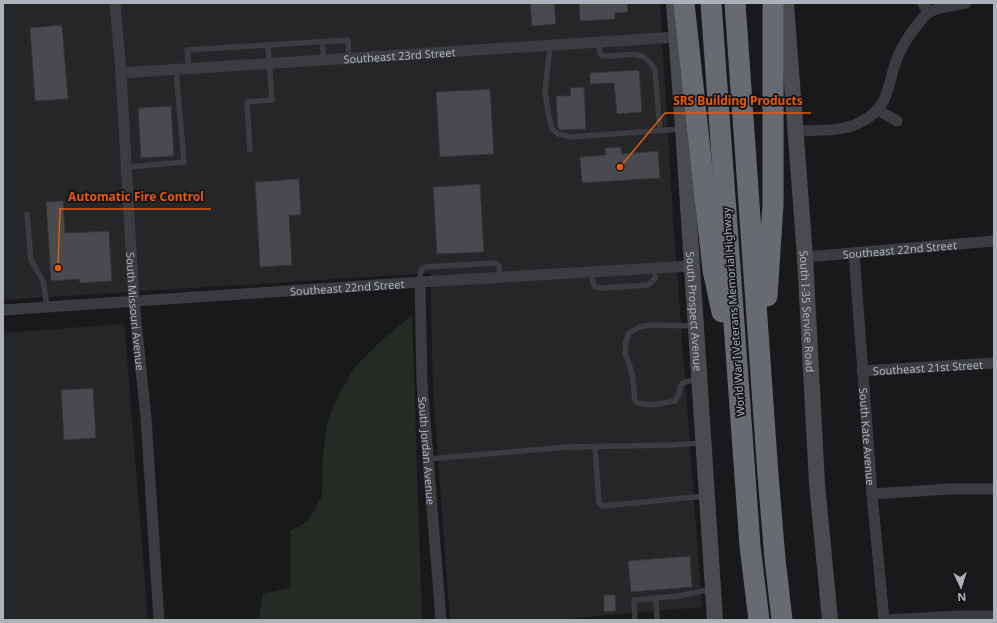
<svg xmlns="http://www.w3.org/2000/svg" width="997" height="623" font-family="'Noto Sans',sans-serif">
  <rect width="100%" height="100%" fill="#19191b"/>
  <g fill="#252628">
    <path d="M3 3H660L673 217 702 607 554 620H450L433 390 430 273 3 300Z"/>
    <path d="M123 324 125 332 148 620H3V333Z"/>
  </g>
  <path fill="#242b24" d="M412 315 422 620H259L263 594 291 588 290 531 307 522 322 497 323 456 327 423 338 396 355 367 380 342Z"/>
  <g fill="#484a4d" stroke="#343437">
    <path d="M530 3H554L556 24 532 26Z"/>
    <path d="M579 3H627L628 12 615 13V19L580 21Z"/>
    <path d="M62 25 68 99 35 101 30 28Z"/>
    <path d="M639 70 642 112 617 114 614 83 590 84V73Z"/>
    <path d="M584 87 586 129 560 130 558 128 556 96H571L570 88Z"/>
    <path d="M490 89 494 154 440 157 436 92Z"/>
    <path d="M171 106 174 156 141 158 138 108Z"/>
    <path d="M621 147V154L658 151 660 178 582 183 580 157 606 155 605 148Z"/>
    <path d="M299 179 301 215H289L292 265 260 267 255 182Z"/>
    <path d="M480 184 484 252 437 254 433 187Z"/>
    <path d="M63 201 65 233 109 231 112 281 80 283 79 279 51 281 46 202Z"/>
    <path d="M93 388 96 438 64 440 61 390Z"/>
    <path d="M690 556 692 587 631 592 628 561Z"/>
    <path d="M604 595H615L616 611 604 612Z"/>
  </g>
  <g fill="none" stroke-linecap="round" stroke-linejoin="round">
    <g stroke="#3b3c40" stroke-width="5.5">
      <path d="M322 42 324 60"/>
      <path d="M598 42 600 53 603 56C624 57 645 46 655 71L660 130"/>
      <path d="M268 45 348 40 349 59"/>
      <path d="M550 46 545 90 548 113 552 129 558 134 571 137 681 129"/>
      <path d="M189 69 187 50 268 45 272 100 247 102 250 150"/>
      <path d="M127 167 184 162 176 70"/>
      <path d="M27 214 31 260 43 281 47 307"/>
      <path d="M592 272 593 284 595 287 602 288 648 285 655 279V268"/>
      <path d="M420 282C420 276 419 270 425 267L495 263 499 266 500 277"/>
      <path d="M695 326 651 325 639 327 629 333 626 341 625 353 632 373 635 401C645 408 664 403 675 401 685 386 673 382 698 380"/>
      <path d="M595 447 599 502 603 506 705 496"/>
      <path d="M428 459 568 447 672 445 701 443"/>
      <path d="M656 598 657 620"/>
      <path d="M635 620 634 600 678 596 713 589"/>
    </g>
    <g stroke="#3b3c40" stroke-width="11">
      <path id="s1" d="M115 3 121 73 134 302 146 418 159 620"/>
      <path d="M923 3 928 12"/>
      <path id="s2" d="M121 73 677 37"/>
      <path d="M878 110 897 121"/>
      <path d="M796 131C816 130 841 132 859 123 888 109 887 90 895 64 900 49 908 36 918 24 921 21 924 15 928 13 934 8 958 5 966 3"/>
      <path id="s3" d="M854 253 872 494 884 620"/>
      <path id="s4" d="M805 257 994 241"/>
      <path id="s5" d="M420 282 422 383 441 620"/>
      <path id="s6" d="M3 310 420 282 692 266"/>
      <path id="s7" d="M862 371 994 363"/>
      <path d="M872 494 950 489H994"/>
      <path d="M886 620 960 616H994"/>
    </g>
    <g stroke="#494b4f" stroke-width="16">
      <path id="s8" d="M674 3 683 128 715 620"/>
      <path id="s9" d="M786 3 805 257 817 484 830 620"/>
    </g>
    <g stroke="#676a70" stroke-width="21">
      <path d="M684 3 713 270 722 312"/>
      <path d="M711 3 750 546 759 620"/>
      <path d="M735 3 768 475 775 559 782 620"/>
      <path d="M767 296 773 205V3"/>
    </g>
  </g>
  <g text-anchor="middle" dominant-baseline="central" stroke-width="3.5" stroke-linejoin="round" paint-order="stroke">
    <g font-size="11" fill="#adb1b9" stroke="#141416">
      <text stroke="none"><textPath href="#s2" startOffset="279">Southeast 23rd Street</textPath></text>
      <text stroke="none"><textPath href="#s4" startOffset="95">Southeast 22nd Street</textPath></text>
      <text stroke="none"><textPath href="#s6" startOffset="345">Southeast 22nd Street</textPath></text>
      <text stroke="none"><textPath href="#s8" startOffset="309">South Prospect Avenue</textPath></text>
      <text stroke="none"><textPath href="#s1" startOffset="309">South Missouri Avenue</textPath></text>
      <text transform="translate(733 312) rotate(-94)">World War I Veterans Memorial Highway</text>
      <text stroke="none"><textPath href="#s9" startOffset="309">South I-35 Service Road</textPath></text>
      <text stroke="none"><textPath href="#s7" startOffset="66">Southeast 21st Street</textPath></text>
      <text stroke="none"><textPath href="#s3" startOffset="184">South Kate Avenue</textPath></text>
      <text stroke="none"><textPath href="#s5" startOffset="169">South Jordan Avenue</textPath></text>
    </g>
  </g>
  <path fill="none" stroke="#e8590c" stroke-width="1.5" d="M620 167L665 113H811M58 268L60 209H211"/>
  <g fill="#e8590c" stroke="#141416" stroke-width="1.5">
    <circle cx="620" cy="167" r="4"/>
    <circle cx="58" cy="268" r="4"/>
  </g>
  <g font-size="12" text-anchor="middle" font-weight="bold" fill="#e8590c" stroke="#141416" stroke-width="3.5" stroke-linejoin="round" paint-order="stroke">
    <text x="738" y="105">SRS Building Products</text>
    <text x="136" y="201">Automatic Fire Control</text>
  </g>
  <rect width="997" height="623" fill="none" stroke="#adb1b9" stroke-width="8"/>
  <g transform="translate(961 587) rotate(176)" stroke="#141416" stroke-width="3" paint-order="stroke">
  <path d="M0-3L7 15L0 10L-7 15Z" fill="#adb1b9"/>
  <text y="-6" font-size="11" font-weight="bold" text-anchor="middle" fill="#adb1b9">N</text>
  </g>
</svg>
